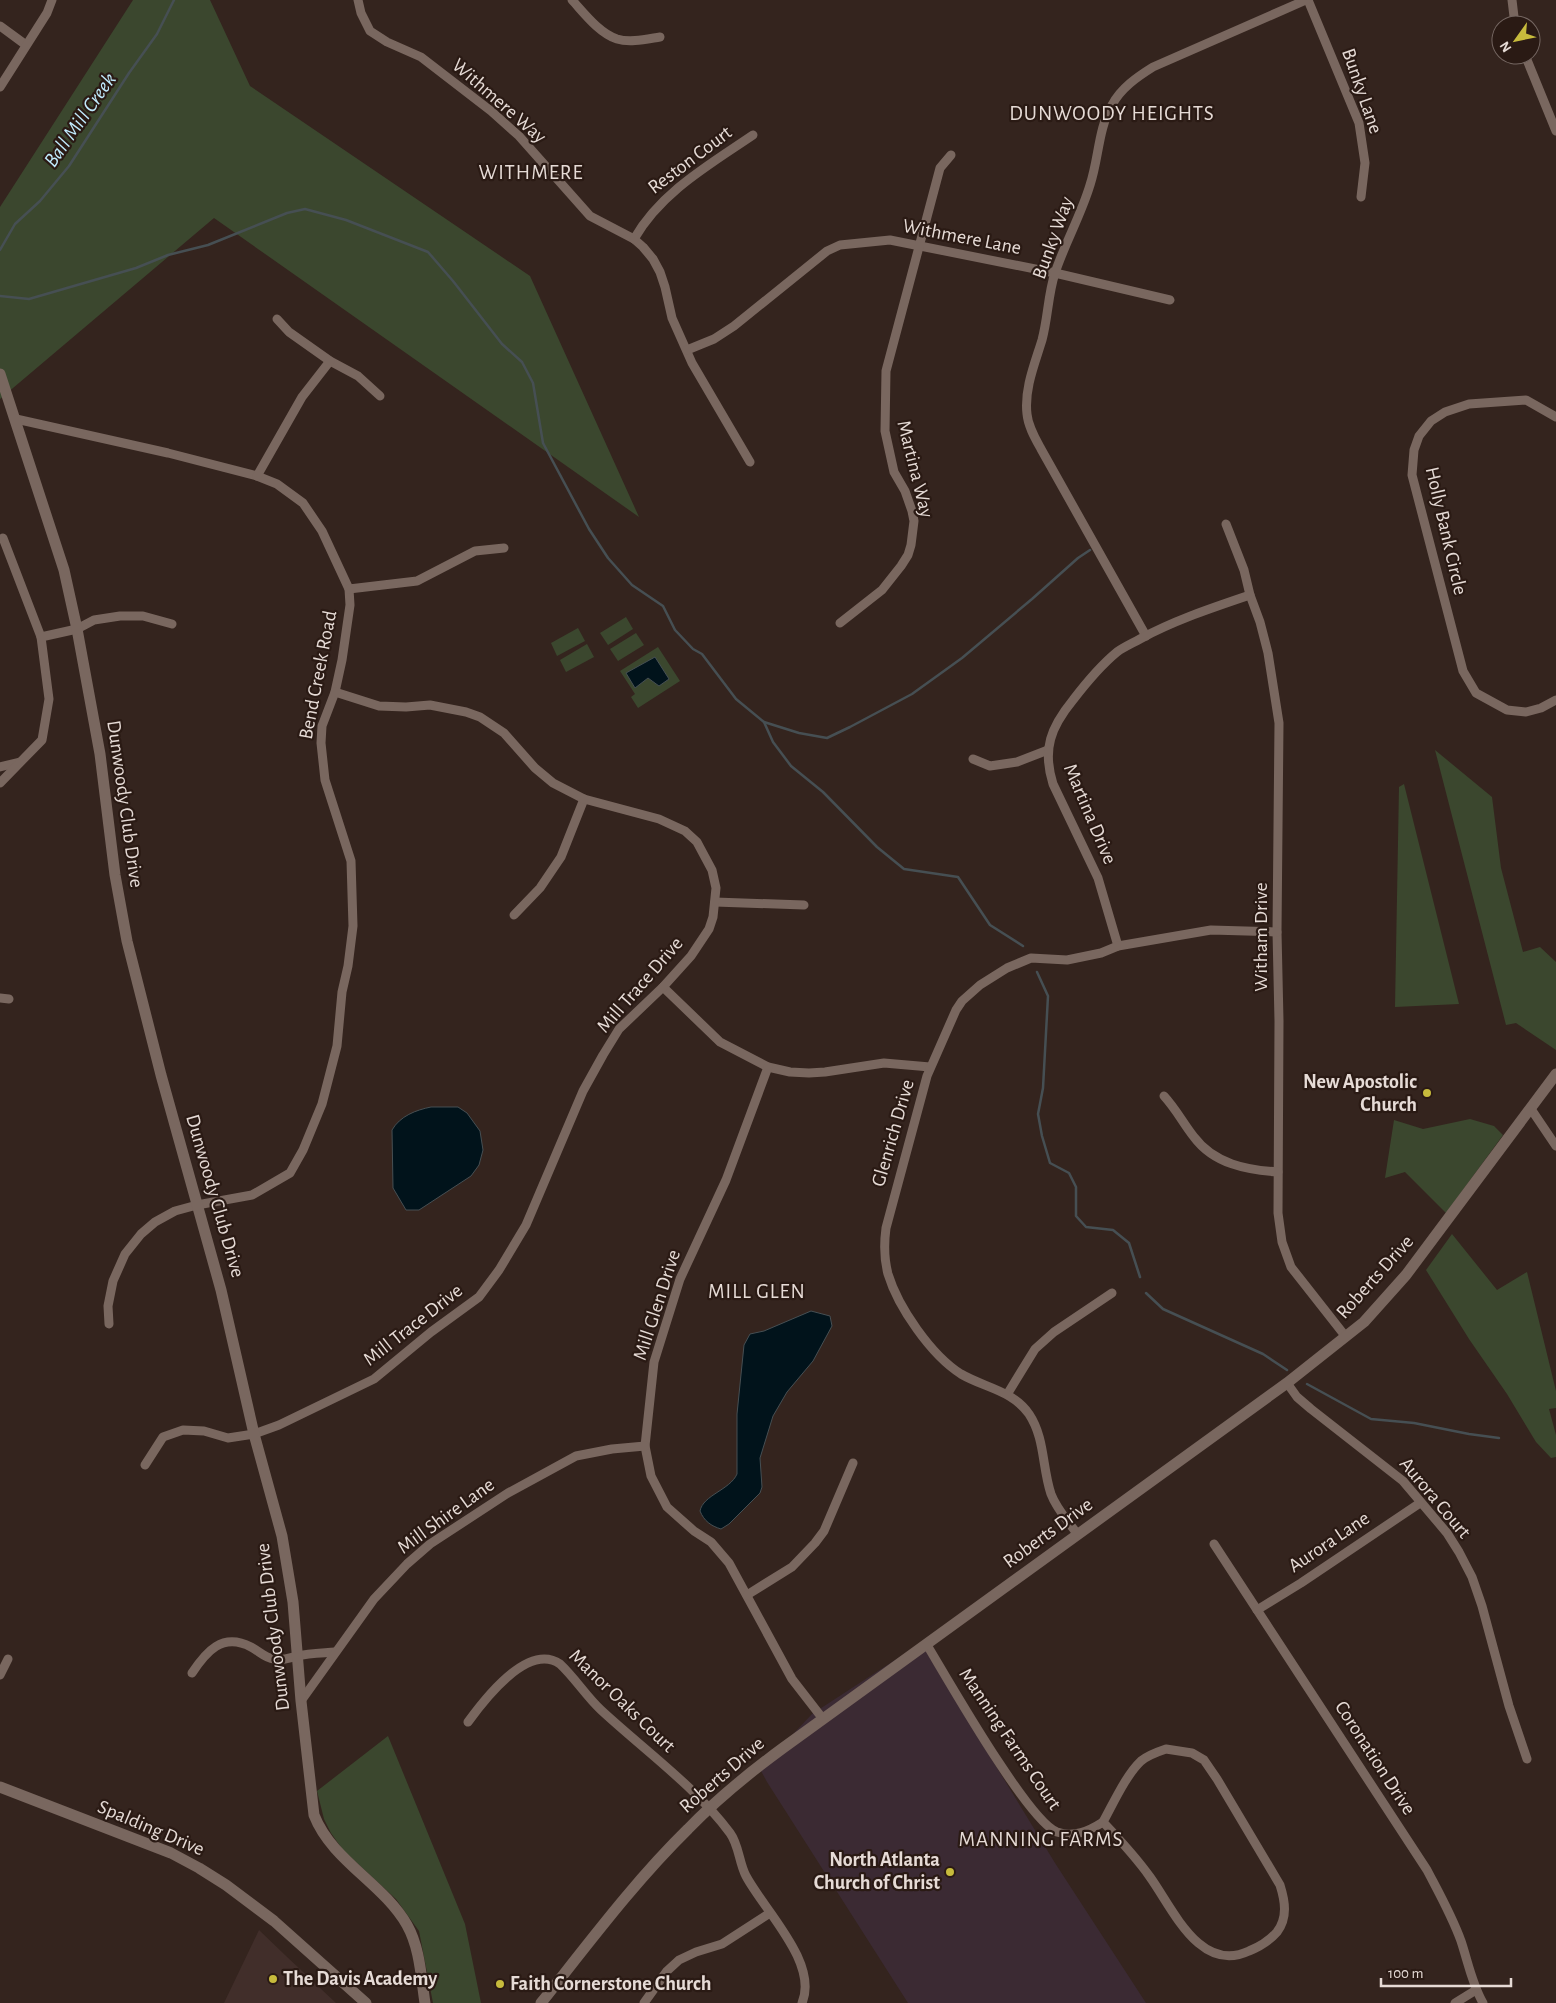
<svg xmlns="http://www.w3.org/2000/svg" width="1556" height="2003" font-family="'Alegreya Sans',sans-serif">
  <rect width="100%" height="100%" fill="#34241e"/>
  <path fill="#3b2a33" d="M921 1643 1055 1863 1146 2003H908L767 1782 760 1769 812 1714Z"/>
  <path fill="#412e2a" d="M259 1930 285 1955 336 2003H224Z"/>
  <g fill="#3b472e">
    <path d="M133 0H210L250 86 530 276 639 517 214 218 0 399V207Z"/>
    <path d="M626 617 633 629 608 645 600 633Z"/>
    <path d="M578 628 585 641 557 656 551 643Z"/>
    <path d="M636 633 644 645 618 661 610 649Z"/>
    <path d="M587 644 594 657 566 672 560 660Z"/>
    <path d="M658 647 680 681 638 708 631 697 635 694 620 671Z"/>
    <path d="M1435 750 1492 797 1501 868 1523 952 1540 947 1556 962V1050L1516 1023 1506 1025Z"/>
    <path d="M1404 784 1459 1004 1395 1007 1399 787Z"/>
    <path d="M1470 1119 1494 1126 1503 1135 1446 1213 1405 1172 1385 1178 1394 1120 1423 1129Z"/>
    <path d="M1452 1234 1497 1290 1527 1272 1556 1391V1408L1549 1409 1556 1435V1457L1551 1458 1536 1442 1507 1394 1469 1339 1426 1270Z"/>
    <path d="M388 1736 465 1924 481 2003H433L419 1931 396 1899 343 1850 331 1833 324 1819 317 1791Z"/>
  </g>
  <g fill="#01131b" stroke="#464f53">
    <path d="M655 657 669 679 659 686 648 678 635 688 626 673Z"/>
    <path d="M431 1107H458L467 1113 480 1131 483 1150 479 1165 471 1176 419 1210H406L393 1188 392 1130C400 1116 416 1110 431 1107Z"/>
    <path d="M811 1311 830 1316 832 1326 813 1361 787 1392 773 1416 760 1458 762 1487 760 1493 729 1524 721 1529C711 1526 704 1521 700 1511 703 1495 730 1490 737 1474V1414L744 1345 750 1334 764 1331Z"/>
  </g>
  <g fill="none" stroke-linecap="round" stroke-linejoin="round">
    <g stroke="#464f53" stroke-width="2.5">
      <path d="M0 250 15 224 40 201 69 166 129 73 157 34 174 0"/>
      <path d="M0 296 29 299 136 268 168 255 208 245 287 213 305 209 346 220 428 252 453 281 502 344 522 362 533 383 543 443 589 529 608 558 632 585 663 606 675 630 693 649 702 654 736 699 764 722 799 733 827 738 850 727 912 694 962 658 1032 599 1078 558 1090 550"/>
      <path d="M764 722 773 742 791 766 823 792 877 847 904 869 958 877 990 925 1023 946"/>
      <path d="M1037 972 1048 996 1043 1088 1038 1114 1042 1136 1050 1163 1069 1173 1076 1187V1216L1086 1227 1113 1230 1129 1243 1140 1277"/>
      <path d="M1146 1293 1163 1309 1263 1354 1287 1370"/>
      <path d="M1307 1384 1371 1419 1414 1423 1469 1434 1499 1438"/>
    </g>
    <g stroke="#79675f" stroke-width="9">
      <path d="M358 0 361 13 370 31 387 42 421 57 491 111 519 136 590 216 634 239 643 247 653 259 660 272 665 287 672 318 692 363 750 462"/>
      <path d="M572 0C584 13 599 33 617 39 630 43 647 39 660 37"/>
      <path d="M1308 0 1359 123 1365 163 1361 197"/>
      <path d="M1512 0 1515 25"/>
      <path d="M0 26 26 45"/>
      <path d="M1525 55 1556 131"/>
      <path d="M0 87 47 13 52 0"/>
      <path d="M634 239C661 192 709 165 753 135"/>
      <path d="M277 319 289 332 330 361 358 376 380 396"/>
      <path d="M687 350 714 339 734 326 827 251 840 245 890 240 1055 273 1170 300"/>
      <path d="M1556 417 1526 400 1469 404 1445 412 1431 421 1419 436 1414 450 1412 475 1463 671 1476 693 1507 710 1526 712 1541 708 1556 700"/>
      <path d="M16 419 168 453 257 476 277 484 303 503 322 531 349 589 350 605 342 660 335 692 322 726 321 743 325 780 351 861 353 926 348 966 342 992 337 1046 322 1104 303 1150 290 1173 252 1195 197 1205 175 1211 155 1222 141 1234 125 1254 113 1281 108 1306 109 1324"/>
      <path d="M257 476 302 397 330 361"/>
      <path d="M1226 524 1244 570 1250 595 1260 622 1268 653 1279 723 1277 932 1279 1021 1278 1213 1282 1242 1291 1267 1346 1337"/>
      <path d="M3 538 41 637"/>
      <path d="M349 589 417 581 475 551 504 548"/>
      <path d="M840 623 882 590 901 566 908 555 911 545 914 521 912 511 905 491 894 472 885 431 886 371 940 168 951 155"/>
      <path d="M1146 636 1041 449C1035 438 1028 426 1027 414 1024 389 1035 363 1042 340 1048 318 1048 294 1055 273 1065 243 1081 215 1090 185 1099 158 1098 129 1112 105 1121 88 1137 77 1153 67L1306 0"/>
      <path d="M973 759 990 766 1017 762 1048 750"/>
      <path d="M0 767 20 762"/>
      <path d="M0 783 42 740 49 699 41 637 77 629 94 620 120 616H143L172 624"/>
      <path d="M715 902 804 905"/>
      <path d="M514 915 540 888 561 857 584 799"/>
      <path d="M1118 946 1098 878 1053 784C1042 749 1051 727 1073 700 1086 683 1100 666 1117 652 1124 647 1133 643 1140 639 1175 620 1212 608 1250 595"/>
      <path d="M663 987 720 1042 768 1067 790 1072 809 1073 825 1072 884 1063 930 1067"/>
      <path d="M0 998 9 999"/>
      <path d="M768 1067 726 1180 680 1279 654 1362 645 1446 651 1476 667 1507 694 1531 711 1542 729 1563 792 1679 823 1719"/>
      <path d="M1164 1096C1176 1109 1183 1123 1194 1137 1214 1164 1247 1170 1278 1172"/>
      <path d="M1531 1109 1556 1146"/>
      <path d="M1287 1383 1297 1397 1311 1409 1403 1481 1447 1533 1459 1552 1472 1577 1482 1606 1509 1706 1527 1759"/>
      <path d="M1008 1393 1035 1349 1054 1332 1112 1293"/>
      <path d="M145 1465 163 1437 183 1430 204 1431 228 1438 254 1434 279 1425 374 1379 431 1332 479 1297 499 1270 526 1225 583 1091 603 1055 619 1029 663 987 691 956 709 929 713 917 716 888 712 870 697 842 685 831 659 819 584 799 553 783 535 768 504 733 480 717 466 712 430 705 406 707 379 706 335 692"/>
      <path d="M1078 1535C1069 1522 1057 1510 1051 1494 1042 1467 1045 1438 1029 1414 1012 1390 985 1388 961 1374 931 1355 898 1307 888 1274 884 1259 884 1243 886 1228L927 1076 956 1010 962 1001 980 985 1007 968 1031 958 1067 960 1101 953 1118 946 1211 930 1277 932"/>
      <path d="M1214 1544 1427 1870C1439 1893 1452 1916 1461 1941 1468 1962 1472 1984 1483 2003"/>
      <path d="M747 1595 792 1567 815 1543 824 1531 853 1463"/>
      <path d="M1257 1610 1301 1583 1420 1503"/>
      <path d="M927 1645C947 1678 1028 1821 1057 1832 1074 1838 1089 1831 1103 1822"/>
      <path d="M192 1673C206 1652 222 1632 251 1647 259 1651 265 1658 274 1659 283 1661 289 1658 297 1656 309 1653 323 1653 335 1652"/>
      <path d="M0 1675 8 1659"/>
      <path d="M301 1701 374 1599 407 1564 430 1544 508 1493 576 1456 612 1449 645 1446"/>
      <path d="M468 1722C484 1700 528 1642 560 1664 575 1678 586 1696 601 1710 643 1749 696 1787 730 1833 739 1845 739 1863 746 1876 764 1910 819 1963 802 2003"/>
      <path d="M1166 1749 1192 1753 1204 1760 1217 1779 1280 1885C1285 1901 1288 1917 1277 1932 1270 1940 1259 1947 1249 1951 1200 1974 1173 1909 1150 1877 1136 1857 1120 1840 1103 1822 1113 1804 1126 1775 1141 1761 1148 1755 1157 1752 1166 1749Z"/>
      <path d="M644 2003 667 1971 679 1960 696 1952 722 1944 770 1913"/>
      <path d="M1455 2003 1476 1990"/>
    </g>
    <g stroke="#79675f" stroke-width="11">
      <path d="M0 374 64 570 77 629 100 754 115 875 127 941 161 1075 221 1290 254 1434 282 1536 293 1602 301 1701 314 1815C332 1861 383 1883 407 1925 420 1948 421 1977 425 2003"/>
      <path d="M0 1787 171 1853 199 1868 226 1885 274 1921 366 2003"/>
      <path d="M541 2003C588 1944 634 1882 688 1829 717 1799 749 1773 783 1748L1287 1383 1364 1322 1406 1275 1556 1074"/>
    </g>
  </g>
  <g fill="#c7bb3c" stroke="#2a1a14" stroke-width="2">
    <circle cx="1427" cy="1093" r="5"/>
    <circle cx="950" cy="1872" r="5"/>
    <circle cx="273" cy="1979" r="5"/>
    <circle cx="500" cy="1984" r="5"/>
  </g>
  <g text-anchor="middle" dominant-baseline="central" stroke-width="4.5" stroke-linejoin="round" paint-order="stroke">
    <g font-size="20" fill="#e6dbd6" stroke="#2a1a14">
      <text transform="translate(1362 91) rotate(71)">Bunky Lane</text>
      <text transform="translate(499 101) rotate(41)">Withmere Way</text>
      <text transform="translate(690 160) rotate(-37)">Reston Court</text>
      <text transform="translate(962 237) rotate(11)">Withmere Lane</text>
      <text transform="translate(1053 238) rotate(-70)">Bunky Way</text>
      <text transform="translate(915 469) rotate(76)">Martina Way</text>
      <text transform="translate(1446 531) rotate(77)">Holly Bank Circle</text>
      <text transform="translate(318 675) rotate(-79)">Bend Creek Road</text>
      <text transform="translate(125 804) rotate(82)">Dunwoody Club Drive</text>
      <text transform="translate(1090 814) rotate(67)">Martina Drive</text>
      <text transform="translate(1261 937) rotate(-90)">Witham Drive</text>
      <text transform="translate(640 985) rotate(-49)">Mill Trace Drive</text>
      <text transform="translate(893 1133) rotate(-74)">Glenrich Drive</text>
      <text transform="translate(215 1196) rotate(74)">Dunwoody Club Drive</text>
      <text transform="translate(1375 1277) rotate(-48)">Roberts Drive</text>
      <text transform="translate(657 1305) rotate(-72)">Mill Glen Drive</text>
      <text transform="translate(413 1325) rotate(-38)">Mill Trace Drive</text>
      <text transform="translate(1435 1498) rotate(50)">Aurora Court</text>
      <text transform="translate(446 1516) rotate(-36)">Mill Shire Lane</text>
      <text transform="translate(1048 1533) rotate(-36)">Roberts Drive</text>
      <text transform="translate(1329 1542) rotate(-34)">Aurora Lane</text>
      <text transform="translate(273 1627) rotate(-97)">Dunwoody Club Drive</text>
      <text transform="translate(622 1701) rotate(44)">Manor Oaks Court</text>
      <text transform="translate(1010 1739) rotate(56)">Manning Farms Court</text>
      <text transform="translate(1375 1758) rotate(57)">Coronation Drive</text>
      <text transform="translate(722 1775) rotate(-41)">Roberts Drive</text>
      <text transform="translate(151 1828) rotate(23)">Spalding Drive</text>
    </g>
    <g font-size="20" font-weight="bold" fill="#e6dbd6" stroke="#2a1a14" text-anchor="end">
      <text x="1417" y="1082">New Apostolic<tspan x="1417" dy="23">Church</tspan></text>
      <text x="940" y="1860">North Atlanta<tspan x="940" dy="23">Church of Christ</tspan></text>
      <text x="283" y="1979" text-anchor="start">The Davis Academy</text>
      <text x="510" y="1984" text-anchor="start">Faith Cornerstone Church</text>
    </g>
    <g font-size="21" letter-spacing="1" fill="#e6dbd6" stroke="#2a1a14">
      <text x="1112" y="113">DUNWOODY HEIGHTS</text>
      <text x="531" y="172">WITHMERE</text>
      <text x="757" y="1291">MILL GLEN</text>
      <text x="1041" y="1839">MANNING FARMS</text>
    </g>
    <g font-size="21" font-style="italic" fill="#c1ebfd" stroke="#2a1a14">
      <text transform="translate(80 120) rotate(-55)">Ball Mill Creek</text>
    </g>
  </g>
  <g transform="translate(1516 40) rotate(237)"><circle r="24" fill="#2a1a14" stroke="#756762"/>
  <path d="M0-4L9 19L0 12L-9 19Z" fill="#c7bb3c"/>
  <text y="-8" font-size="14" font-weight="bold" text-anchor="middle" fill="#e6dbd6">N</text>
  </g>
  <path d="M1381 1978v8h130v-8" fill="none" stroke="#e6dbd6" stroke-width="2.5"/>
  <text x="1388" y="1978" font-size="15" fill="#e6dbd6" stroke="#2a1a14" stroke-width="4" paint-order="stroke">100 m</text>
</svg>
